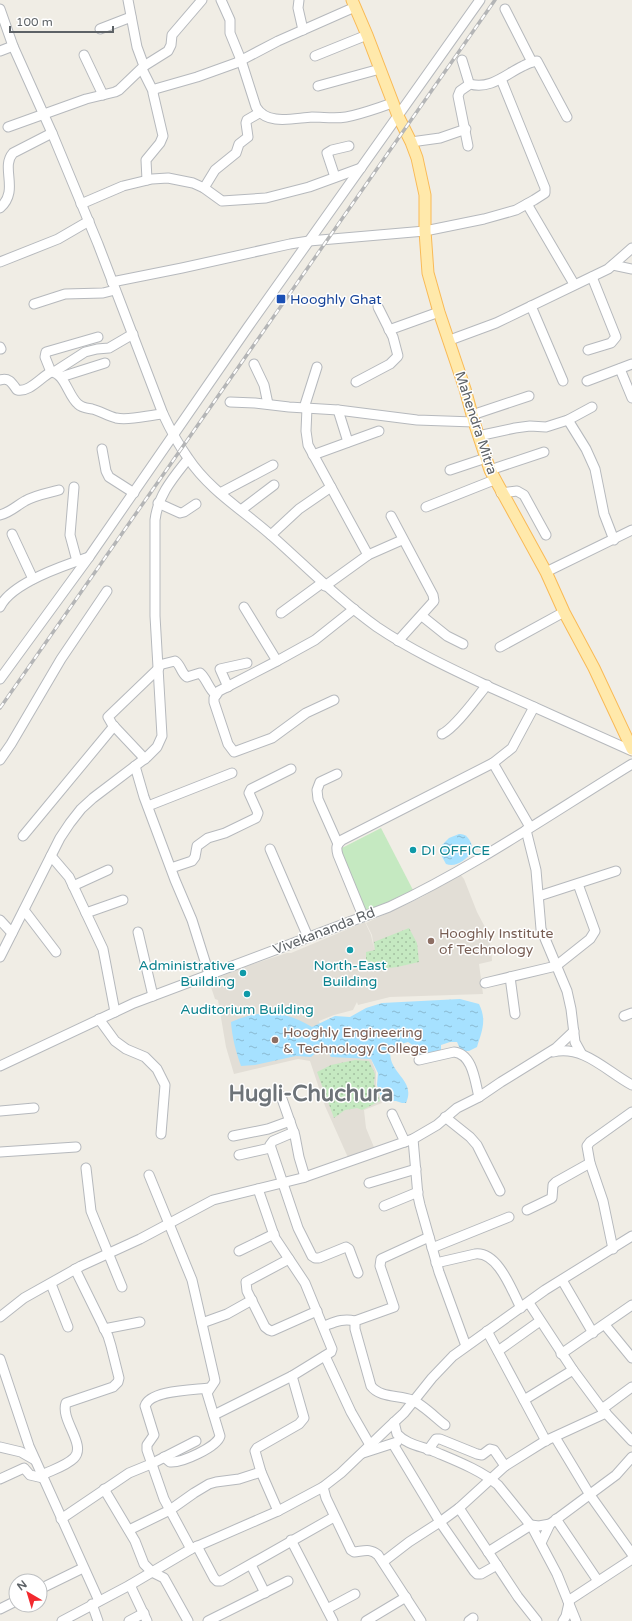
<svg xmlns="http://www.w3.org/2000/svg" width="632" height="1621" font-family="'Varela Round',sans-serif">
  <defs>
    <pattern id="park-dots" width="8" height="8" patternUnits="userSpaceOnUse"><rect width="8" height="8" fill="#c5e9c1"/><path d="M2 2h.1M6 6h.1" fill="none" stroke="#a3c0a1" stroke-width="1.8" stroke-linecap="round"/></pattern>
    <pattern id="water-ripples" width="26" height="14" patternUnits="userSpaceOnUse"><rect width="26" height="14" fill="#a6e1ff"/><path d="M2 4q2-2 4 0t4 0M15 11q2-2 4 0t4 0" fill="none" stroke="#8abad2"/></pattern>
  </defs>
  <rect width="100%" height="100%" fill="#f0ede5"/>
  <path fill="#e2ded6" d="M460 874 464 879 477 912 486 929 491 948 492 961 479 964 483 994 390 997 358 1005 357 1002 353 1010 334 1015 319 1021 326 1045 371 1059 376 1072V1086L382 1103 364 1110 366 1128 376 1152 350 1162 325 1106 310 1061 298 1059 234 1074 226 1047 218 1000 215 999 209 981 247 966 287 953H291L365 922 371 935 374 949 372 935 366 923 422 897Z"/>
  <path fill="#c5e9c1" d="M381 828 413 890 363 914 340 849Z"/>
  <g fill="url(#park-dots)">
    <path d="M409 928 417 943 419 962 397 967 366 971V952L375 950 374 942Z"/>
    <path d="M355 1060 369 1061 375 1074 374 1083 380 1101 362 1110 357 1108 345 1110 334 1118 317 1072 331 1065Z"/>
  </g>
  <g fill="url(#water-ripples)">
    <path d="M459 834C468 833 472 843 473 851 467 859 456 868 446 864L440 853V847L449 838Z"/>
    <path d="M460 999 479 1004C487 1020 482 1031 477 1047L469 1051H461L457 1042H450L441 1045V1051L419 1056 417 1048 408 1042 391 1047C385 1074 417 1078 406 1103H402L396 1101H382L377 1085 378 1073 371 1059 331 1057 326 1049 318 1051 311 1057 296 1056 255 1065 241 1066C236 1052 232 1037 231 1022 261 1009 284 1010 312 1027L335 1016 350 1017 366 1008 382 1003Z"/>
  </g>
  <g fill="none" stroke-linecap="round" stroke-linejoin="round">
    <defs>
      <g id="minor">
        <path d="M221 0 230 20V33L241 60 256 107C267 126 294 118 312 117 324 117 334 119 346 117 362 114 377 108 393 103"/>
        <path d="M299 0 298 8 303 30"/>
        <path d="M0 9 13 46 52 133 98 244 163 414C170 429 178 444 188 458 209 490 244 511 272 536 307 567 339 600 377 627 414 652 454 670 494 689 540 710 586 730 632 751"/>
        <path d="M505 9 532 62"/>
        <path d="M100 29 131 17"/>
        <path d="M0 51 13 46"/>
        <path d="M84 55 103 95"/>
        <path d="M315 56 367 35"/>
        <path d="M462 60 469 83 470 84C490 90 506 74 523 66 528 64 532 61 537 61L567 117"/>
        <path d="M144 66 168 51 171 45 172 35 202 0"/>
        <path d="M142 69 153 91"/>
        <path d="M318 86 380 69"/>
        <path d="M8 127 86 99 115 92 119 90 144 66 137 47 128 0"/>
        <path d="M411 142 440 138 466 129"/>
        <path d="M468 146 458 96 460 91 470 84"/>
        <path d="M335 177 327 153 332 150 349 146"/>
        <path d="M147 180 146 160 160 143 163 136 153 93 155 89 197 77 236 63 278 41 355 7"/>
        <path d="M204 188 215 170 236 153 239 144 248 137 246 123 247 120 259 113"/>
        <path d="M81 204 123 186 152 179 168 178 193 183 204 188 222 201 266 198 309 187 361 168"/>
        <path d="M527 204 574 284"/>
        <path d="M0 208C20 190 0 168 13 153L52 133"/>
        <path d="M0 262 58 239 89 221"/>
        <path d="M613 265 632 269"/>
        <path d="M112 282 182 268 290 244 309 241 425 231 484 219 516 210 534 200 545 193V188L501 79"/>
        <path d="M34 304 65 294 103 293 115 290"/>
        <path d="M531 306 563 381"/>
        <path d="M389 330 439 312"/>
        <path d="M450 340 496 323 608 269 632 248"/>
        <path d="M0 347 1 349"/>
        <path d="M588 350 611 343 616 337 592 277"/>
        <path d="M254 364 264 385 268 404"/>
        <path d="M620 369 632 398"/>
        <path d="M51 372 45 357 46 352 98 337"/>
        <path d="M54 372 85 352 97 349 109 348 133 334"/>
        <path d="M61 377 105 363"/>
        <path d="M0 380C9 377 12 383 17 390 29 393 41 377 51 372 65 373 68 396 78 404 82 408 87 408 92 409 100 411 108 416 116 418 130 421 148 415 163 414"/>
        <path d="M587 381 632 364"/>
        <path d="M356 382 390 364 398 356 393 337 378 307"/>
        <path d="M230 402 255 403 289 407 338 410 417 420 474 422"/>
        <path d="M304 408 317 367"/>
        <path d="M307 408 306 431 308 445 368 555"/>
        <path d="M338 410 348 442"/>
        <path d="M472 415 529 396"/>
        <path d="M568 420 586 449 595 469 604 514 614 540"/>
        <path d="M478 436 515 428 530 426 546 427 568 420 592 407"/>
        <path d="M102 449 106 471 109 477 134 493"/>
        <path d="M313 455 379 431"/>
        <path d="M450 470 486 458"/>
        <path d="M490 470 544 452"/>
        <path d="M74 487 70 535 77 561"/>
        <path d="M220 493 273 465"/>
        <path d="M501 493 517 491 524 495 546 535"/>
        <path d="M158 503 180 513 184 512 196 504"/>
        <path d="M426 507 494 480"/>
        <path d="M241 510 274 485"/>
        <path d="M0 515C11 512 16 506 25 501 35 495 48 493 59 490"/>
        <path d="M391 516 433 595 434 601 398 641"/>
        <path d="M12 534 33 579"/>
        <path d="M271 535 299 509 331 487"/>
        <path d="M546 572 632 530"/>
        <path d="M325 586 368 555 402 540"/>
        <path d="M0 607C11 583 65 565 89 557"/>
        <path d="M244 607 277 661"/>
        <path d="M281 613 322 583"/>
        <path d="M422 616 447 636 463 644"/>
        <path d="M500 647 564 612"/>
        <path d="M159 665 175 661C181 665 181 673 187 677L200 673C207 679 208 688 216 695"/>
        <path d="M0 679 89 557 248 327 480 0"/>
        <path d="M228 687 220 669 247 663"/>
        <path d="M334 700 306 713 272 738 234 752 228 744 214 702V698L219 691 277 661 315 640 354 609"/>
        <path d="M442 734C456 727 476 698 487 685"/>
        <path d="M145 759 112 724 108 717 159 668"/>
        <path d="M0 760 11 744 61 659 107 591"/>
        <path d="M493 763 530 827"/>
        <path d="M135 766 144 797 175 880 192 920 209 974"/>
        <path d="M337 774 320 782 317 790 318 799 338 844"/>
        <path d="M148 806 232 773"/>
        <path d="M526 830 536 870 541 929 567 991 571 1009 575 1042 581 1053"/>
        <path d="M23 836 114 726"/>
        <path d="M270 849 308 937"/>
        <path d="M51 856 69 877 103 949 115 1012"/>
        <path d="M171 868 192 861 195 857 197 846 208 838 225 833 256 818 258 813 249 793 251 789 291 769"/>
        <path d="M73 886 108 870"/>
        <path d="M539 896 616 871"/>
        <path d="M24 910 56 952"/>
        <path d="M86 913 123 900"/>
        <path d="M363 916 338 855C336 848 336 845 342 840L493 763 512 748 534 707"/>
        <path d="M0 920 12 933"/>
        <path d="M138 932 153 996"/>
        <path d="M0 957 60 838 70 823 81 809 93 798 147 757 157 747 162 736 155 616V520C158 495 173 478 188 459"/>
        <path d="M510 977 515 1014"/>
        <path d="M485 983 556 966 590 939 595 931 578 884"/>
        <path d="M624 1016 632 1013"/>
        <path d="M99 1019 115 1041 126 1049 145 1057 157 1069 165 1085 161 1134"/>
        <path d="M553 1052C584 1045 606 1071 632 1085"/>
        <path d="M419 1060 454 1052C473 1054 475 1082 479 1097"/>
        <path d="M0 1066 134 1003 389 907C474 867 552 813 632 764"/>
        <path d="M281 1096 295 1136 299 1157 305 1177"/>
        <path d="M0 1111 34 1108"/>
        <path d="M392 1114 405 1142"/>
        <path d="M445 1117 470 1137 477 1145 500 1191"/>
        <path d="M294 1132 273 1141 270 1145 298 1228 312 1256 315 1258H319L346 1247 349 1249 358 1273"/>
        <path d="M233 1136 268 1129 290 1121"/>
        <path d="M413 1139 418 1196 420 1205 439 1272 466 1346"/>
        <path d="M0 1152 76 1147"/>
        <path d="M239 1155 270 1148"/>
        <path d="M86 1168 91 1211 122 1287"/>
        <path d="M149 1175 192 1280 214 1376 215 1381 207 1393 220 1436C217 1447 182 1463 170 1462L164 1457"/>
        <path d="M369 1183 416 1169"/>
        <path d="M384 1206 418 1192"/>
        <path d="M527 1210 552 1198 553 1185 556 1182 590 1163"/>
        <path d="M429 1237 381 1259 380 1266 394 1307 355 1321V1329L371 1386C380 1398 399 1395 412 1400 422 1404 436 1418 445 1425"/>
        <path d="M432 1248 509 1217"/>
        <path d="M613 1249 603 1201 590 1163 587 1146 590 1142 632 1112"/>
        <path d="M239 1251 274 1234"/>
        <path d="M289 1259 246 1282 247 1291 265 1327 269 1330 272 1331 317 1311"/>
        <path d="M436 1263 475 1254C498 1251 512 1291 521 1308"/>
        <path d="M562 1280 593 1333"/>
        <path d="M51 1284 68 1327"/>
        <path d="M529 1303 573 1370 602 1409 632 1441"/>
        <path d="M0 1317 24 1298 81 1266 140 1239 213 1200 302 1178 413 1139 437 1125 457 1108 479 1097 501 1082 556 1048 574 1031"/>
        <path d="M202 1323 227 1314 252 1300"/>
        <path d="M605 1325 632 1358"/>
        <path d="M324 1326C335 1322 343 1318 355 1321"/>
        <path d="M104 1329 140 1322"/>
        <path d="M487 1331 546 1441"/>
        <path d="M498 1351 540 1321"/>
        <path d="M561 1354 632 1305"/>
        <path d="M325 1356 351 1412 370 1445"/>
        <path d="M0 1359 29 1446 99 1601"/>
        <path d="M524 1400 573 1370"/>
        <path d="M602 1409 632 1387"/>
        <path d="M214 1415 292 1376 331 1352 332 1349 305 1283 275 1238 258 1189"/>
        <path d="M394 1422 397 1434C406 1444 420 1446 433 1451 454 1460 481 1470 498 1485L532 1527 557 1574 576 1621"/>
        <path d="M555 1437 590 1495 632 1554"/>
        <path d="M393 1444 440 1522 474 1571 477 1574H481L497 1565"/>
        <path d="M0 1447 21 1452 35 1460"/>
        <path d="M428 1450 436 1439H440L477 1454 482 1455 490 1449 494 1450 505 1466"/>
        <path d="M363 1453 397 1442"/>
        <path d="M42 1475C52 1470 66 1466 74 1458 87 1445 60 1420 66 1403L113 1387 118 1382 119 1378 111 1346 108 1336 75 1269"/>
        <path d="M0 1479 24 1468 30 1475 43 1478"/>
        <path d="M323 1487 326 1498 351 1550 354 1552C364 1551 370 1548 378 1555L421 1621"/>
        <path d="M104 1489 135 1541 144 1564 152 1572 164 1578 188 1621"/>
        <path d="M459 1508 518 1597 537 1621"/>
        <path d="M278 1511 261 1472 255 1451 257 1448 299 1424 304 1418 292 1376"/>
        <path d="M61 1519 129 1473 151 1464 196 1441"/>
        <path d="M556 1519 598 1581"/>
        <path d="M129 1530 170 1510 194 1493 209 1484 216 1482 239 1479 261 1472"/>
        <path d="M291 1540 333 1621"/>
        <path d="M541 1543 550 1524 616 1475 632 1457"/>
        <path d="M197 1546 214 1578 217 1581H221L334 1517"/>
        <path d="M191 1549 164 1499 147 1450V1445L154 1435 145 1406C150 1390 194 1390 209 1388"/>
        <path d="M488 1552 531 1525 539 1526 550 1524"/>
        <path d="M383 1562 409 1542 440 1522 459 1508 505 1466 545 1441 606 1413"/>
        <path d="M251 1565 265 1593"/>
        <path d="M130 1585 147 1621"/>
        <path d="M40 1589 83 1568"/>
        <path d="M568 1601 632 1559"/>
        <path d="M92 1604 98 1621"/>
        <path d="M0 1609 16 1601"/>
        <path d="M327 1609 355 1594"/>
        <path d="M62 1621 130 1585 191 1549 278 1511 323 1487 341 1473 390 1426 404 1413 432 1378 453 1356 545 1290 632 1236"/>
        <path d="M129 1621 144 1613"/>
        <path d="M208 1621 288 1581"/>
        <path d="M366 1621 406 1597"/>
        <path d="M469 1621 473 1618"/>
        <path d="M563 1621 566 1616 569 1603"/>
      </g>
      <path id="major" d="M352 0 367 35 398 116 411 142 417 158 425 195V231L428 273 439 312 465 389 474 422 490 470 546 572 564 612 594 668 632 749"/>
    </defs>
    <use href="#minor" stroke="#b6b9bd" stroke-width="11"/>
    <use href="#major" stroke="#f9ba56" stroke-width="13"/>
    <use href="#minor" stroke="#fff" stroke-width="9"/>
    <use href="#major" stroke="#ffe9ab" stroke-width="11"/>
    <defs>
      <path id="rail" d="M0 708 495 0"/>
    </defs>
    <use href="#rail" stroke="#b4b5b6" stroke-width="3.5"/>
    <use href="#rail" stroke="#fff" stroke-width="2" stroke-dasharray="6" stroke-linecap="butt"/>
  </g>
  <rect fill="#1a4fb4" stroke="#fff" stroke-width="1.5" x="276" y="294" width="10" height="10" rx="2"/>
  <g fill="#0f9aa8" stroke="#fff" stroke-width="1.5">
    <circle cx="413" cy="850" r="4"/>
    <circle cx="350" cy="950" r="4"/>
    <circle cx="243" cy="973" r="4"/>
    <circle cx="247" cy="994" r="4"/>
  </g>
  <g fill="#8d6e63" stroke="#fff" stroke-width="1.5">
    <circle cx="431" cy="941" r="4"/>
    <circle cx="275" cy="1040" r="4"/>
  </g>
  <g text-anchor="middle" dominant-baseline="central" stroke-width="3" stroke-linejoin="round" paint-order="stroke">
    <g font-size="14" fill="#164399" stroke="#fff" text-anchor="start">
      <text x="290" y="299">Hooghly Ghat</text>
    </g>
    <g font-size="14" fill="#5d6266" stroke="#fff">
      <text transform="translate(476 423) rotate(72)">Mahendra Mitra</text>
      <text transform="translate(324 931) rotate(-21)">Vivekananda Rd</text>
    </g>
    <g font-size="14" fill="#0d838f" stroke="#fff">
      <text x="421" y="850" text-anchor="start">DI OFFICE</text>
      <text x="235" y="965" text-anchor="end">Administrative<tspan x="235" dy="16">Building</tspan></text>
      <text x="350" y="965">North-East<tspan x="350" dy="16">Building</tspan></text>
      <text x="247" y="1009">Auditorium Building</text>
    </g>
    <g font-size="14" fill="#785e54" stroke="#fff" text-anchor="start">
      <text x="439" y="933">Hooghly Institute<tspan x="439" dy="16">of Technology</tspan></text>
      <text x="283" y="1032">Hooghly Engineering<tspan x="283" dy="16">&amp; Technology College</tspan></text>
    </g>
    <g font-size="22" font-weight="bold" fill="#6e7479" stroke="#fff">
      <text x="311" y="1094">Hugli-Chuchura</text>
    </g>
  </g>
  <g transform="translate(28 1593) rotate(322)"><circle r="19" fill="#ffffff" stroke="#bec0c2"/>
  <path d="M0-3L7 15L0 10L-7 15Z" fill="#f2292e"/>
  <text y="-6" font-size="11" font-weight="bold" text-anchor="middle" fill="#5d6266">N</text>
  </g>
  <path d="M10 26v6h103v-6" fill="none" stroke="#5d6266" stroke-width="2"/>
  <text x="16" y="26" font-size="12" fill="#5d6266" stroke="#ffffff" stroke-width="3" paint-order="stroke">100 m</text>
</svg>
